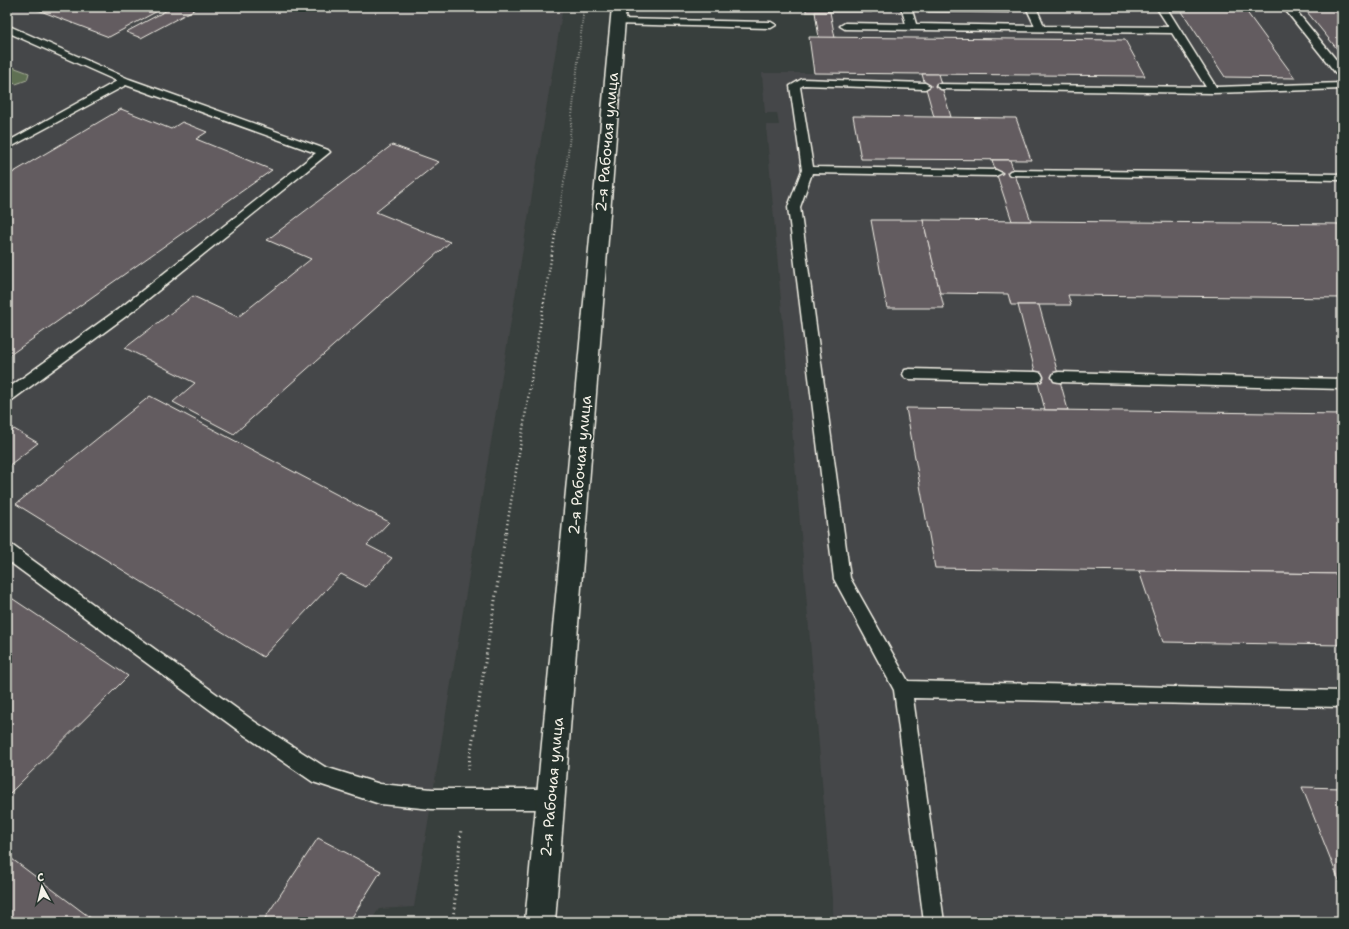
<svg xmlns="http://www.w3.org/2000/svg" width="1349" height="929" font-family="'Shantell Sans',sans-serif">
  <rect width="100%" height="100%" fill="#383f3d"/>
  <filter id="ink" filterUnits="userSpaceOnUse"><feTurbulence type="fractalNoise" baseFrequency=".025" numOctaves="2"/><feDisplacementMap in="SourceGraphic" scale="8" xChannelSelector="R" yChannelSelector="G"/><feConvolveMatrix kernelMatrix="1 2 1 2 8 2 1 2 1" color-interpolation-filters="sRGB"/></filter>
  <g filter="url(#ink)">
    <g fill="#454748">
      <path d="M7 7H563L414 907 379 909 370 922H96L8 857 7 858Z"/>
      <path d="M806 7H1342V922H834L766 125H779L777 113H765L762 73H814L809 37H819L815 12H806Z"/>
    </g>
    <path fill="#5f7052" stroke="#aab09d" d="M7 65 29 73 27 80 16 84 7 81Z"/>
    <g fill="#635b61" stroke="#f4f1e8">
      <path d="M30 7H165L109 37Z"/>
      <path d="M173 7H199L141 38 126 32Z"/>
      <path d="M806 7H870L872 12H806Z"/>
      <path d="M927 7H1008L1010 13 928 12Z"/>
      <path d="M1179 7H1243L1295 78 1225 77Z"/>
      <path d="M1303 7H1342V55Z"/>
      <path d="M815 12H830L835 38H819Z"/>
      <path d="M809 37 1125 40 1145 76 814 73Z"/>
      <path d="M922 74H938L951 117H934Z"/>
      <path d="M121 109 171 129 182 122 207 132 196 139 272 170 7 357V176Z"/>
      <path d="M853 116 1016 118 1031 160 861 159Z"/>
      <path d="M392 145 439 162 376 212 450 242 234 434 173 402 195 383 125 348 193 296 238 317 311 259 267 240Z"/>
      <path d="M992 160H1010L1031 221H1012Z"/>
      <path d="M871 220H923L944 308H887Z"/>
      <path d="M923 220 1342 224V298L1068 295 1071 305H1011L1008 294 940 293Z"/>
      <path d="M1018 305H1039L1068 410H1045Z"/>
      <path d="M150 396 389 522 367 545 392 558 366 587 341 574 263 657 16 504Z"/>
      <path d="M906 408 1342 414V574L935 568Z"/>
      <path d="M14 429 38 443 7 467V435Z"/>
      <path d="M1139 571 1342 574V645L1163 642Z"/>
      <path d="M7 595 128 676 7 796Z"/>
      <path d="M1302 787 1342 788V888Z"/>
      <path d="M318 838 381 871 349 922H271L265 918Z"/>
      <path d="M8 856 96 922H7Z"/>
    </g>
    <g fill="none" stroke-linecap="round" stroke-linejoin="round">
      <defs>
        <g id="service">
          <path d="M901 7H911L916 24 1035 26 1026 7H1036L1044 26 1169 27 1156 7H1166L1216 87 1342 83V89L1213 93 941 89 936 86 937 84 1206 87 1172 33 845 29 840 26 845 23 906 24Z"/>
          <path d="M1283 7H1293L1342 67V77L1338 76Z"/>
          <path d="M617 19 771 22 776 25 771 28 614 24 612 22Z"/>
          <path d="M7 25 129 79 328 150 330 152 133 311 12 400 7 401V389L124 305 316 153 126 85 7 149V142L117 81 7 32Z"/>
          <path d="M802 79 925 83 930 86 925 89 804 85 800 87 813 167 996 170 1002 173 996 176 812 173 800 207 850 578 908 681 1342 691V707L913 698 944 922H924L894 690 834 579 788 207 802 170 790 86Z"/>
          <path d="M1014 170 1342 174V180L1010 175 1008 173 1010 171Z"/>
          <path d="M910 369 1036 372 1041 373 1043 377 1041 381 1036 382 910 379 905 378 903 374 905 370Z"/>
          <path d="M1059 372 1342 379V389L1059 382 1054 381 1052 377 1054 373Z"/>
          <path d="M7 544 13 546 255 722 325 767 380 784 432 789H552L559 792 562 799 559 806 552 809H432L380 804 313 782 243 734 7 560Z"/>
        </g>
        <path id="secondary" d="M612 7H626L555 922H525Z"/>
      </defs>
      <use href="#service" stroke="#f4f1e8" stroke-width="3"/>
      <use href="#secondary" stroke="#f4f1e8" stroke-width="3"/>
      <path stroke="#f4f1e8" stroke-width="2" stroke-dasharray="0.5 2" stroke-linecap="butt" d="M556 230 566 171 584 7"/>
      <path stroke="#f4f1e8" stroke-width="2.5" stroke-dasharray="1 3" stroke-linecap="butt" d="M506 532 556 229"/>
      <g stroke="#f4f1e8" stroke-width="3" stroke-dasharray="1 3.5" stroke-linecap="butt">
        <path d="M468 770 506 531"/>
        <path d="M453 922 461 828"/>
      </g>
      <use href="#service" fill="#26332d" fill-rule="evenodd"/>
      <use href="#secondary" fill="#26332d" fill-rule="evenodd"/>
    </g>
  </g>
  <g text-anchor="middle" dominant-baseline="central" stroke-width="3.5" stroke-linejoin="round" paint-order="stroke">
    <g font-size="15" fill="#f4f1e8" stroke="#26332d">
      <text transform="translate(607 142) rotate(-85)">2-я Рабочая улица</text>
      <text transform="translate(580 465) rotate(-85)">2-я Рабочая улица</text>
      <text transform="translate(552 787) rotate(-85)">2-я Рабочая улица</text>
    </g>
  </g>
  <rect width="1349" height="929" fill="none" stroke="#26332d" stroke-width="24"/>
  <rect x="12" y="12" width="1325" height="905" fill="none" stroke="#f4f1e8" stroke-width="1.5" filter="url(#ink)"/>
  <g transform="translate(42 887) rotate(352)" stroke="#26332d" stroke-width="3" paint-order="stroke">
  <path d="M0-3L7 15L0 10L-7 15Z" fill="#f4f1e8"/>
  <text y="-6" font-size="11" font-weight="bold" text-anchor="middle" fill="#f4f1e8">С</text>
  </g>
</svg>
